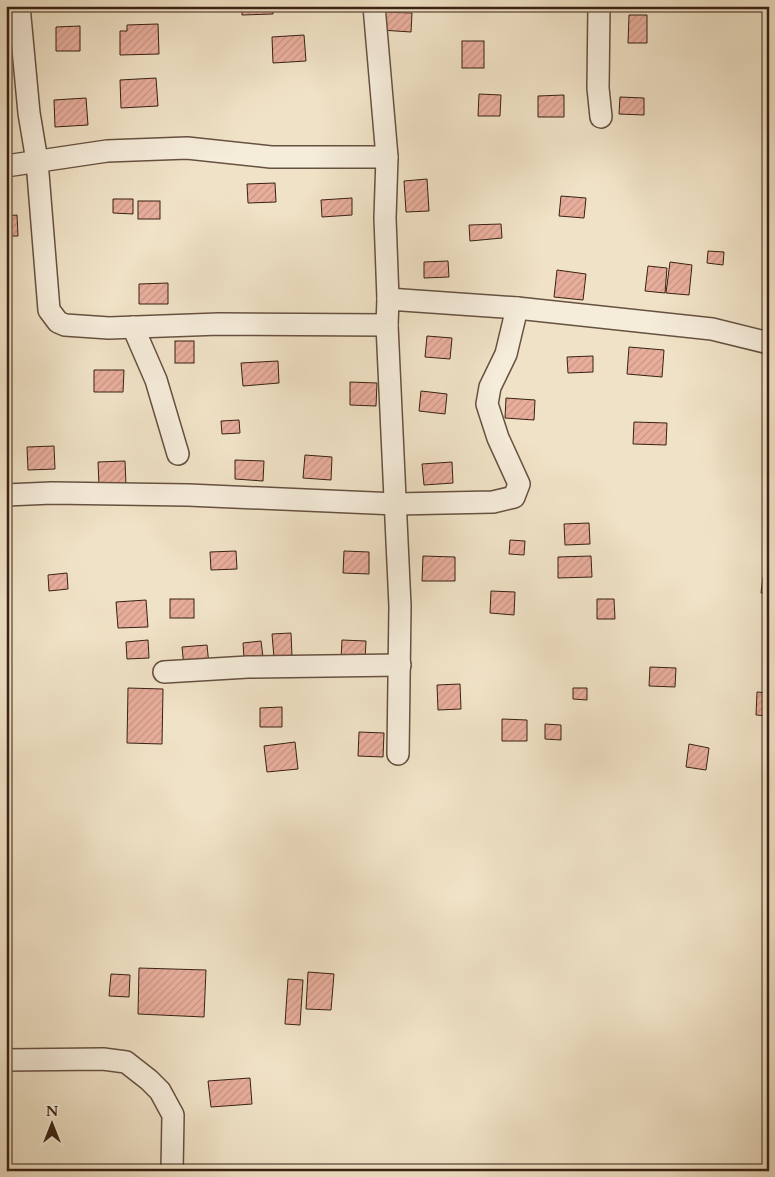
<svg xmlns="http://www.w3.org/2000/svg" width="775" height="1177" font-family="Cardo,serif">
  <defs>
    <pattern id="building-hatch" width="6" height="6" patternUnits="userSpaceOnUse" patternTransform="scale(1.25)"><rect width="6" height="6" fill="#e8ae9c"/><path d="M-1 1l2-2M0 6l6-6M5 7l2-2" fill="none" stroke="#c89586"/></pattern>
  </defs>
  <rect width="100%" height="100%" fill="#f0e2c6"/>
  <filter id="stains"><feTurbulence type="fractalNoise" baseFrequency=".004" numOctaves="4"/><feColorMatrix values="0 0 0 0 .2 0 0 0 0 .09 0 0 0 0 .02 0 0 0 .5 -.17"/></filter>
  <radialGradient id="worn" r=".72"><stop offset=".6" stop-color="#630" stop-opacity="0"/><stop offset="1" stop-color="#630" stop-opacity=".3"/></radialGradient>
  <g fill="url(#building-hatch)" stroke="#392113">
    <path d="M242 6H273V14L242 15Z"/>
    <path d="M382 12 412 13 411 32 381 30Z"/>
    <path d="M629 15H647V43H628Z"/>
    <path d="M158 24 159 54 120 55V31H127V25Z"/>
    <path d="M80 26V51H56V27Z"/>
    <path d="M768 33H769V59H765Z"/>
    <path d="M304 35 306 61 273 63 272 37Z"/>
    <rect x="462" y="41" width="22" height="27"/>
    <path d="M156 78 158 106 121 108 120 80Z"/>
    <path d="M479 94 501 95 500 116H478Z"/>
    <path d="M564 95V117H538V96Z"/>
    <path d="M620 97 644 98V115L619 114Z"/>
    <path d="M86 98 88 125 55 127 54 100Z"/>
    <path d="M427 179 429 211 406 212 404 181Z"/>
    <path d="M275 183 276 202 248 203 247 184Z"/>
    <path d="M561 196 586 198 584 218 559 216Z"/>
    <path d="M352 198V215L322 217 321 200Z"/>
    <path d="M113 199H133V214L113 213Z"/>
    <rect x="138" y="201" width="22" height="18"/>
    <path d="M17 215 18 236H6V216Z"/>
    <path d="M501 224 502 238 470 241 469 225Z"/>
    <path d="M708 251 724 252 723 265 707 263Z"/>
    <path d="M448 261 449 277 424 278V262Z"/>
    <path d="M670 262 692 265 689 295 666 293Z"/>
    <path d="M648 266 667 268 665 293 645 291Z"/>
    <path d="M557 270 586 274 583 300 554 297Z"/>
    <path d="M168 283V304H139V284Z"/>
    <path d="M427 336 452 338 450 359 425 357Z"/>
    <rect x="175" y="341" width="19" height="22"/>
    <path d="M629 347 664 350 662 377 627 374Z"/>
    <path d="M593 356V372L568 373 567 357Z"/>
    <path d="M278 361 279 383 243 386 241 363Z"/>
    <path d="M94 370H124L123 392H94Z"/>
    <path d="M350 382 377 383 376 406 350 405Z"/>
    <path d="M421 391 447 394 445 414 419 411Z"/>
    <path d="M506 398 535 400 534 420 505 418Z"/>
    <path d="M239 420 240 433 222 434 221 421Z"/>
    <path d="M634 422 667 423 666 445 633 444Z"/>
    <path d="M54 446 55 469 28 470 27 447Z"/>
    <path d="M305 455 332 457 331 480 303 478Z"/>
    <path d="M235 460 264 461 263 481 235 479Z"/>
    <path d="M125 461 126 485 99 486 98 462Z"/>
    <path d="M452 462 453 483 424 485 422 464Z"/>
    <path d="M589 523 590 544 565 545 564 524Z"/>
    <path d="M510 540 525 541 524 555 509 554Z"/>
    <path d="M236 551 237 569 211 570 210 552Z"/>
    <path d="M344 551 369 552V574L343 573Z"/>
    <path d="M423 556 455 557V581H422Z"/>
    <path d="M591 556 592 577 558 578V557Z"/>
    <path d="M67 573 68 589 49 591 48 575Z"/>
    <path d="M763 577 769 578V593H761Z"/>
    <path d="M491 591 515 592 514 615 490 613Z"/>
    <rect x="170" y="599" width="24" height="19"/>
    <path d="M597 599H614L615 619H597Z"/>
    <path d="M146 600 148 627 118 628 116 602Z"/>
    <path d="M291 633 292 657 274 658 272 634Z"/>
    <path d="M148 640 149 658 127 659 126 642Z"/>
    <path d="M342 640 366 641 365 661 341 659Z"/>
    <path d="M261 641 263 657 244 658 243 643Z"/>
    <path d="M207 645 209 665 184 667 182 647Z"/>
    <path d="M650 667 676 668 675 687 649 686Z"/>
    <path d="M460 684 461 709 438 710 437 685Z"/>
    <path d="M128 688 163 689 162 744 127 743Z"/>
    <path d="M573 688H587V700L573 699Z"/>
    <path d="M757 692 769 693V716L756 715Z"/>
    <path d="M282 707V727H260V708Z"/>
    <path d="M502 719 527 720V741H502Z"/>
    <path d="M545 724 561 725V740L545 739Z"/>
    <path d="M359 732 384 733 383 757 358 756Z"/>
    <path d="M295 742 298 769 267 772 264 746Z"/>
    <path d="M689 744 709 748 706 770 686 767Z"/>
    <path d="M139 968 206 970 204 1017 138 1014Z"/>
    <path d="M308 972 334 974 331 1010 306 1009Z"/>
    <path d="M111 974 130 975 129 997 109 996Z"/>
    <path d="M288 979 303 980 300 1025 285 1024Z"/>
    <path d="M250 1078 252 1104 211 1107 208 1081Z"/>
  </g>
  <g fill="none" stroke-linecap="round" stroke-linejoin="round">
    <defs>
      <g id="minor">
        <path d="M19 6 29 113 37 161 49 310 58 322 65 325 109 328 219 324 387 325 388 299 517 308 712 329 769 343"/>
        <path d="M374 6 387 157 385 218 388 299"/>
        <path d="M599 6 598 88 601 117"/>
        <path d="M6 166 107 151 187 148 271 157H387"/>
        <path d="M387 325 400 606 398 754"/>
        <path d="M133 327 156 380 178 454"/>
        <path d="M6 495 52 493 188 495 396 504 493 502 514 497 519 484 498 438 487 404 490 387 506 354 517 308"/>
        <path d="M164 672 248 667 400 665"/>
        <path d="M6 1060 103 1059 126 1062 149 1080 160 1091 173 1115 172 1171"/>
      </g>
    </defs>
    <use href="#minor" stroke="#675140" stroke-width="24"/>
    <use href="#minor" stroke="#f5ecda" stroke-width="21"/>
  </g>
  <rect width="775" height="1177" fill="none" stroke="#f0e2c6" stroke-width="25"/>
  <rect x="8" y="8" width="760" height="1162" fill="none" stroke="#392113" stroke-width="2.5"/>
  <rect x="12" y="12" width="750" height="1152" fill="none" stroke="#392113"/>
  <g transform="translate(52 1124)" stroke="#f5ecda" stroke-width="4" paint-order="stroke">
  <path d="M0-4L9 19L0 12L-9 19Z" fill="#392113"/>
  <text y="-8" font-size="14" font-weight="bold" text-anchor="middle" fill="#392113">N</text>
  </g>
  <rect width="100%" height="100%" filter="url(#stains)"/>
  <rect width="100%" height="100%" fill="url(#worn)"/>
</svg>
